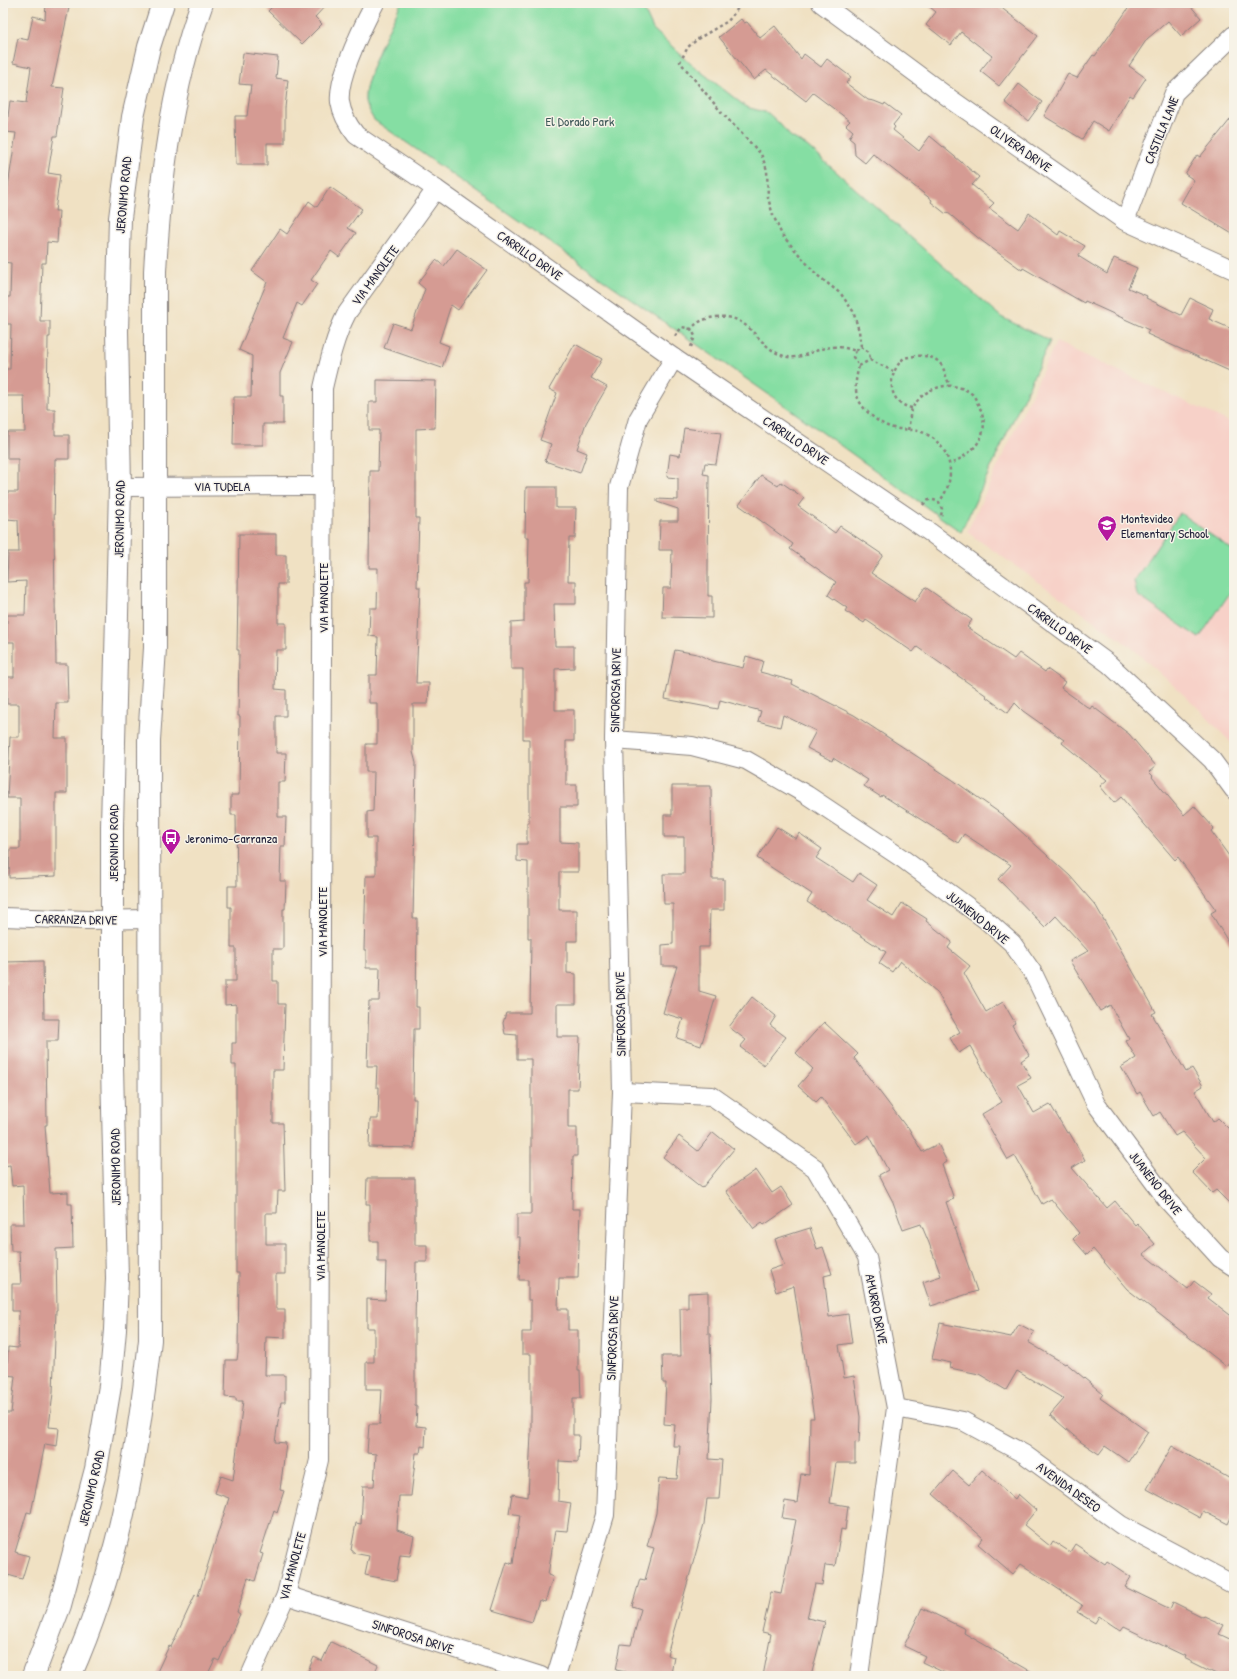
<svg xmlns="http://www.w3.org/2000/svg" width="1237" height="1679" font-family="'Patrick Hand',sans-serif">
  <rect width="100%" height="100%" fill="#f7f3e8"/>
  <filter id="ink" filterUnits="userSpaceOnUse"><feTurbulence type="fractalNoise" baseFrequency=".025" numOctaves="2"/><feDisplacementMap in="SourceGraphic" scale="8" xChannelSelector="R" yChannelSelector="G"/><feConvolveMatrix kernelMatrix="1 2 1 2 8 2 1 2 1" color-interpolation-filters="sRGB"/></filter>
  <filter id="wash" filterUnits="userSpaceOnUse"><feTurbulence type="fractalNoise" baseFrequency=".012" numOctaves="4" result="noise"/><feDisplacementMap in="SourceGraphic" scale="16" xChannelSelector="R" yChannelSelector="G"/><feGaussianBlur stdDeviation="0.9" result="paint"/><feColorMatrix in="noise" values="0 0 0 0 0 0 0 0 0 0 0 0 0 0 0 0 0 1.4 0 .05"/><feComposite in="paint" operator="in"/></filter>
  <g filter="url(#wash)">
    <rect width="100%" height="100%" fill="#f0e1c3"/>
    <path fill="#f7d1c8" d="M1056 342 1234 424V746L1197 707 1131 647 967 532Z"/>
    <g fill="#85dea3" stroke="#54806f">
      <path d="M401 3H641L653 29 691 64 746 107 768 113 779 123 790 136 807 146 1001 317 1050 341 961 532 791 410 374 120C371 115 366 107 365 101 363 78 391 25 401 3Z"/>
      <path d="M1180 513 1234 551V587L1199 638 1137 595 1134 581Z"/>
    </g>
    <g id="blocks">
      <g fill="#d59b93">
        <path d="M46 3H70L52 87 64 88 57 136H54L48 173 60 175 55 211H59L57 243 47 242 46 263H42L40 321H50V337H48L47 409H55V435H69V459H55L54 531 56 664H67L68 703H56L55 738H67V793H56V876L9 878 10 849H20V798H7L10 737H19V704H7V677H14V642H7V615H25L26 581 7 582 8 552H19L18 520 7 519V492H18V459H7V432H25L24 396H3V369H10L11 324H3V297H10L11 263 3 262V206H5L16 133 6 132 10 101 26 103 31 67 13 63 18 38 28 40 33 16 45 19Z"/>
        <path d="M276 3H328L315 17 322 24 302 44 268 11Z"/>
        <path d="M925 3H995L1038 36 999 86 980 71 992 56 961 32 951 45 926 25 936 12Z"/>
        <path d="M1132 3H1188L1201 18 1181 36 1168 21 1147 39 1129 66 1146 78 1133 97 1130 95 1109 131 1093 121 1082 139 1044 116 1068 74 1077 78 1093 55 1095 56Z"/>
        <path d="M741 19 744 23 747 22 760 38 775 26 801 59 804 54 821 67 827 59 851 77 846 83 868 100 874 101 884 105 885 103 901 115 893 125 895 127 893 130 919 151 930 136 979 177 972 185 994 203 989 208 1018 229 1029 213 1058 235 1060 231 1085 246 1078 256 1107 274 1114 258 1137 268 1128 288 1147 296 1146 298 1181 315 1190 298 1213 309 1209 319 1234 330V373L1147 334 1149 330 1085 301 1084 303 1023 268 1022 270 982 241 947 212 946 214 931 202 932 200 873 154 865 163 855 155 854 142 849 138 853 131 846 125 850 121 813 93 806 101 766 70 754 80 719 37Z"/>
        <path d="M243 53 278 57 276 78 288 80 285 108V143H267V165H236L235 116H247L251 85 239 84Z"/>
        <path d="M1019 84 1042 102 1028 121 1005 102Z"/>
        <path d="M1234 115V235L1181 203 1194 180 1185 174 1197 155 1200 157Z"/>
        <path d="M330 187 362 209 348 228 356 233 339 257 331 251 311 280 317 284 302 306 297 303 283 338 293 342 280 373V396H283V424H263V445H233L234 397H251L252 356 239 350 267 282 252 271 280 229 287 234 309 201 317 207Z"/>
        <path d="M457 249 487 270 458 310 451 305 439 342 449 346 442 368 384 348 393 323 411 329 425 289 418 283 436 260 444 266Z"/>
        <path d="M575 344 602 359 591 378 607 387 586 423 577 449 587 453 580 473 545 461 551 444 540 440 557 393 549 389Z"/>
        <path d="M377 380 436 381 435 428 416 429V518H419L417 587H420L416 683H429L428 704H413V752L416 763 413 918H417L416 1007H419V1029H414L413 1099H416L414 1148 369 1147 370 1119H378L379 1087H376L377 1066H367L369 1001H379L380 968H366V950H364L366 876H376V838H367V812L373 811 374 772H366V744H377V703H369V675H377L378 637 369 636 370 608H377L378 568H369L370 471H378L379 430H369V402H377Z"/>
        <path d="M684 428 721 433 716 464 705 463 703 474 709 475 708 567V596H712V618L662 617 663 588H671L672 550H659L660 521H678V509L657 502V499L678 500V478L667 477 670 454 680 456Z"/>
        <path d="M761 475 778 486 781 482 804 498 798 506 835 533 840 526 883 555 871 573 915 602 925 587 972 620 967 627 1014 659 1019 653 1045 672 1047 669 1065 682 1061 688 1090 709 1092 706 1129 734 1156 766 1149 772 1153 776 1152 777 1184 815 1194 806 1214 828 1211 831 1234 863V952L1211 913 1216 910 1178 857 1175 860 1121 797 1114 803 1100 786 1107 780 1062 743 1064 740 1023 711 1015 703 1008 713 986 697 987 696 917 647 913 652 866 620 864 623 845 611 847 608 828 595 836 582 790 549 793 544 739 505Z"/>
        <path d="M526 487H556V508H576L575 538H569L568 581H576V604H554L555 646H574V668L555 669V710H574V741H566V785H577V807H560V842L578 843V872H559V910H577V941H567V973L576 974V1004H557V1037H580L578 1089H568V1128H577V1156H573L572 1209H580L578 1278H559L558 1309H568V1330H578V1371H580L581 1398H573V1435H579L578 1462 559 1461 558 1501 571 1503 567 1531 555 1530 548 1575 553 1577 545 1602 539 1600 532 1622 492 1610 507 1562 513 1564 520 1515 509 1513 512 1494 528 1497 531 1434V1354H522V1332H531V1300H528V1280H519L520 1237H517V1214H531V1059H517V1035L505 1034 503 1023 506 1013H530L531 938H528V862L517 861V844H527V823H529V739H523V669H511V623L524 622V582H528L529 537H525Z"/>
        <path d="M239 534H276V555H286V584H278V623H286V650H276L275 689 286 690V716H276V753H286L285 782H278V817H286L285 846H281L280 881H286L285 909H283V949H273V981H278V1004H285L283 1070H273V1123H283L285 1191H278L277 1213H266V1244H285V1274H276V1309H285V1338L266 1337 265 1375H285V1402H281L275 1442 286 1443 280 1490 284 1491 277 1512 274 1510 260 1553 263 1554 255 1581 248 1578 237 1612 240 1614 219 1661 215 1659 207 1676H155L169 1646 171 1647 195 1595 198 1596 229 1498 215 1493 221 1476 233 1480 243 1401H236V1398L225 1397 226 1360H237L238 1353 239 1273H236V1065H232V1043H236V1004L225 1005V981H236V948H231V907H228V886H237L236 815H231V795H239L240 716H238L239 650H237Z"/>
        <path d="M675 650 697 654 713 661 743 668 746 656 763 661 760 672 793 681 792 684 854 715 953 780 1004 816 1070 876 1096 906 1156 1012 1152 1014 1186 1072 1192 1068 1203 1086 1195 1091 1213 1122 1218 1118 1234 1134V1208L1216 1190 1212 1193 1192 1172 1206 1158 1182 1132 1175 1136 1160 1112 1154 1116 1140 1092 1137 1094 1121 1067 1136 1058 1126 1041 1129 1039 1110 1005 1100 1011 1070 961 1088 951 1056 916 1045 927 998 879 1011 865 964 834 958 843 882 795 881 797 864 786 868 780 833 758 832 761 807 748 816 731 783 715 780 727 758 721 761 711 720 700 718 709 665 699Z"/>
        <path d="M672 786H711L712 879H724V910H710L709 947H699V991L716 996 701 1046 677 1038 683 1019 663 1013 677 966H662V945L673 944V904H664L663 874H684V837H664V815H672Z"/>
        <path d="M777 827 796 839 799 833 822 849 816 858 853 882 859 873 877 885 867 900 893 917 902 903 927 919 926 921 952 942 948 948 970 966 964 973 986 1012 1003 1002 1015 1023 1012 1025 1029 1055 1021 1061 1031 1078 1018 1085 1034 1113 1050 1104 1067 1133 1069 1132 1085 1160 1072 1168 1107 1208 1115 1201 1135 1225 1137 1223 1155 1244 1143 1254 1188 1289 1194 1281 1211 1294 1208 1298 1234 1318V1356L1226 1366 1127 1289 1093 1249 1087 1255 1073 1239 1079 1233 1051 1199 1042 1204 1015 1156 1008 1160 982 1114 1002 1102 970 1046 959 1053 950 1038 960 1032 937 992 900 961 892 972 879 963 886 952 822 910 821 911 807 902 812 894 757 858Z"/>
        <path d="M43 961 44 1019H59L58 1041H46L47 1125H45L50 1193 68 1192V1204H72L73 1248 56 1249 57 1310H56L53 1393 49 1427 59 1428 57 1446 45 1444 31 1513 27 1512 15 1552 29 1556 22 1579 8 1575V1578L3 1577V1413H11L15 1376 7 1375 8 1347 18 1348 19 1311H12V1284H21L19 1251H11L10 1224H24L23 1185 12 1186 10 1165 3 1166V1099H5L3 983H6V962Z"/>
        <path d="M752 997 776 1016 770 1025 786 1037 764 1065 740 1047 746 1040 729 1027Z"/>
        <path d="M824 1022 858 1054 854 1058 907 1128 908 1127 922 1152 938 1144 947 1162 942 1165 954 1199 946 1202 977 1291 931 1306 923 1282 941 1276 929 1243 921 1224 903 1230 893 1202 879 1175 888 1170 869 1135 856 1144 821 1097 816 1102 798 1086 813 1069 796 1053Z"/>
        <path d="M713 1132 734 1149 702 1188 663 1157 679 1136 698 1151Z"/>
        <path d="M756 1170 772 1193 781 1187 793 1205 764 1225 762 1223 754 1229 726 1191Z"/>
        <path d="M367 1178H415V1245H427V1262H416L415 1326V1405L417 1406 416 1426 426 1427 425 1447 421 1446 420 1453H416L411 1496H399L397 1530 414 1536 410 1556 400 1555 396 1581 365 1575 369 1556 353 1553V1551L351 1550 356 1523 361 1524 363 1486H374L376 1454 367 1453 369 1424H380L382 1389H366V1362H374V1328H367V1299L385 1300 386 1262H378V1241H370V1204H366Z"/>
        <path d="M810 1228 817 1249 823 1247 832 1274 824 1276 829 1317 848 1314 852 1343 839 1345 844 1378 854 1376 860 1417 859 1443 855 1442V1463H836L830 1503 848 1506 845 1530 841 1529 835 1566 825 1565 822 1585 815 1584 807 1618 825 1622 811 1676H763L771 1634 762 1632 771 1592 781 1594 796 1520 782 1518 785 1501 797 1503 801 1474 809 1475 810 1418H814L794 1286 776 1292 769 1270 784 1265 775 1239Z"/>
        <path d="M708 1292V1334H710L712 1399 709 1459 722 1460 719 1499H707L704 1524 667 1655 674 1657 671 1674 663 1673 662 1676H626V1672L616 1670 621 1644 631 1645 641 1609 632 1606 640 1579 645 1580 654 1548 647 1546 656 1513 659 1478 677 1479 680 1446H673L675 1425 664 1424 666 1383H663L662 1356H681L680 1308H688V1293Z"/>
        <path d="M940 1323 1011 1337 1019 1324 1034 1332 1028 1342 1065 1364 1066 1363 1103 1394 1100 1398 1148 1432 1128 1462 1105 1446 1099 1454 1081 1442 1050 1415 1064 1399 1017 1371 1006 1390 979 1374 950 1368 951 1363 932 1359Z"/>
        <path d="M1172 1446 1234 1481V1511L1228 1524 1203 1511 1200 1518 1147 1489Z"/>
        <path d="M982 1470 1015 1499 1018 1494 1036 1510 1024 1525 1050 1546 1053 1541 1070 1552 1075 1544 1105 1564 1107 1561 1131 1577 1125 1587 1170 1609 1173 1602 1203 1617 1204 1616 1224 1625 1219 1634 1234 1641V1668L1230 1676H1220L1184 1658 1185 1656 1124 1627 1121 1631 1099 1616 1095 1623 1077 1612 1082 1605 1021 1564 1013 1574 978 1544 983 1538 933 1494 953 1471 969 1485Z"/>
        <path d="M922 1608 965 1629 964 1633 1039 1676H951L922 1662 925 1656 904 1646Z"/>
        <path d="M331 1642 378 1665 373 1676H306L314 1657 322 1661Z"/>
      </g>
    </g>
  </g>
  <g filter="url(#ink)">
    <use href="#blocks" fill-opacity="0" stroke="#89827f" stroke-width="1"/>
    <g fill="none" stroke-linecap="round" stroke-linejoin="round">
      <defs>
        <g id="street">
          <path d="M375 3C363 26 337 77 340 102 342 115 348 125 356 135L436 189 674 358 931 533 1109 664 1212 760 1234 790"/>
          <path d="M821 3 952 100 1125 221 1234 270"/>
          <path d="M1125 221 1174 93 1234 35"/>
          <path d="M120 487 323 486"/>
          <path d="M614 740 692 746 746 760 807 795 903 859 986 920 1012 943 1033 973 1096 1104 1168 1201 1220 1258 1234 1267"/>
          <path d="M3 917 87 920 149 919"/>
          <path d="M622 1092 712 1096 815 1168 867 1257 896 1408 859 1676"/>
          <path d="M896 1408 963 1421 1024 1454 1121 1525 1234 1585"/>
          <path d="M286 1595 541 1676"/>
          <path d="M250 1676 286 1595 319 1460 323 388C329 362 335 336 347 313L436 189"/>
          <path d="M556 1676 605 1515 622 1092 614 740 619 487 638 419 674 358"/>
        </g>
        <g id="secondary">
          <path d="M33 1676 60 1605 96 1469 110 1386 115 1330 117 1278 112 1067V827L120 487 117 331 120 218 133 117 149 47 163 3"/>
          <path d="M70 1676C119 1567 137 1458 150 1340L149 740 155 648V271C160 181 171 89 202 3"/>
        </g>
      </defs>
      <use href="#street" stroke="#89827f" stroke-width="20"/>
      <use href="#secondary" stroke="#89827f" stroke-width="24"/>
      <g stroke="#89827f" stroke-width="2.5" stroke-dasharray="3 3" stroke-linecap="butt">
        <path d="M675 336 682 327 691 329"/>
        <path d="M691 347 695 336 691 329C698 321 704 319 715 317 749 313 754 342 779 354 799 364 813 348 832 347 839 346 849 349 856 351L861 346 859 331 853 311 841 294 817 275 782 235 773 215 768 198 767 170 761 154 722 113 680 62 688 47 699 38 728 21 739 7 745 3"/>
        <path d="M861 347 869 352 870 360"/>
        <path d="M856 351 853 357 859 366C857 374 855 382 856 390 857 406 876 422 890 427 902 431 916 428 926 434 953 448 957 480 939 502L942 509 941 517"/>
        <path d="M859 366 870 360 893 371"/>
        <path d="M912 408C886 403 887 373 904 358 917 355 934 353 942 366 946 373 946 380 951 386"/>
        <path d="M908 430C910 423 909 415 912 409 923 387 952 378 972 394 976 398 978 405 981 410 991 437 972 454 950 464"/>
        <path d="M923 505C928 498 932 499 939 502"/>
      </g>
      <use href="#street" stroke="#fff" stroke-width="18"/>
      <use href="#secondary" stroke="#fff" stroke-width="22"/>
    </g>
  </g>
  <defs>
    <symbol id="school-pin" viewBox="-11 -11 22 30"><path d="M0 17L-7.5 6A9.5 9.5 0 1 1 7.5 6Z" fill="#b5179e" stroke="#f7f3e8"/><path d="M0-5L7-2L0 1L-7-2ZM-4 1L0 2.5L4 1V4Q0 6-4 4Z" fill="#fff"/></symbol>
    <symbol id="bus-pin" viewBox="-11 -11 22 30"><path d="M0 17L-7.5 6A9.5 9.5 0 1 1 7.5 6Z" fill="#b5179e" stroke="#f7f3e8"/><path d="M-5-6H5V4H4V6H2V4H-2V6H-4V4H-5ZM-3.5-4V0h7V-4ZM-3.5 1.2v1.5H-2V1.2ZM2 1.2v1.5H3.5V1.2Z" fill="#fff"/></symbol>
  </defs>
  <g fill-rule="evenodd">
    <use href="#school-pin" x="1096" y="514" width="22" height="30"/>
    <use href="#bus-pin" x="160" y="827" width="22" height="30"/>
  </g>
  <g text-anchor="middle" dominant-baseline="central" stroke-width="3" stroke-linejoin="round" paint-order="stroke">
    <g font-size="13" fill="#405a5a" stroke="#f7f3e8">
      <text x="580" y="121">El Dorado Park</text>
    </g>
    <g font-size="13" fill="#22223b" stroke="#f7f3e8">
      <text transform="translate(1161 130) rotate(-68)">CASTILLA LANE</text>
      <text transform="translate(1021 148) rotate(35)">OLIVERA DRIVE</text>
      <text transform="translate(123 195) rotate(-85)">JERONIMO ROAD</text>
      <text transform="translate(530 255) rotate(35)">CARRILLO DRIVE</text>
      <text transform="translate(375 275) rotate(-54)">VIA MANOLETE</text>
      <text transform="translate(796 440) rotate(34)">CARRILLO DRIVE</text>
      <text x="222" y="486">VIA TUDELA</text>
      <text transform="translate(119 519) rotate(-89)">JERONIMO ROAD</text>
      <text transform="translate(323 598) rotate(-90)">VIA MANOLETE</text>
      <text transform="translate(1060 628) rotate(36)">CARRILLO DRIVE</text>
      <text transform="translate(615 690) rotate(-89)">SINFOROSA DRIVE</text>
      <text transform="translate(113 843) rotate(-90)">JERONIMO ROAD</text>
      <text transform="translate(978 917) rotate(39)">JUANENO DRIVE</text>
      <text transform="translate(76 919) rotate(1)">CARRANZA DRIVE</text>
      <text transform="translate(322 922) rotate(-90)">VIA MANOLETE</text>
      <text transform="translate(620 1014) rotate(-91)">SINFOROSA DRIVE</text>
      <text transform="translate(115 1167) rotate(-91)">JERONIMO ROAD</text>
      <text transform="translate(1156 1183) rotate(52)">JUANENO DRIVE</text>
      <text transform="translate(320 1246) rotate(-90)">VIA MANOLETE</text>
      <text transform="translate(877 1309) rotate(79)">AMURRO DRIVE</text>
      <text transform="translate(612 1338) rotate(-88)">SINFOROSA DRIVE</text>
      <text transform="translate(1069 1487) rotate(36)">AVENIDA DESEO</text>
      <text transform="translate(91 1488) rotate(-77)">JERONIMO ROAD</text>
      <text transform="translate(292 1566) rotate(-75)">VIA MANOLETE</text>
      <text transform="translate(413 1636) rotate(18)">SINFOROSA DRIVE</text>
    </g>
    <g font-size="13" fill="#22223b" stroke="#f7f3e8" text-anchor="start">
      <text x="1121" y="518">Montevideo<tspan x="1121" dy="15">Elementary School</tspan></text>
      <text x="185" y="838">Jeronimo-Carranza</text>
    </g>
  </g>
  <rect width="1237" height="1679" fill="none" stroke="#f7f3e8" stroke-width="16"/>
</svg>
